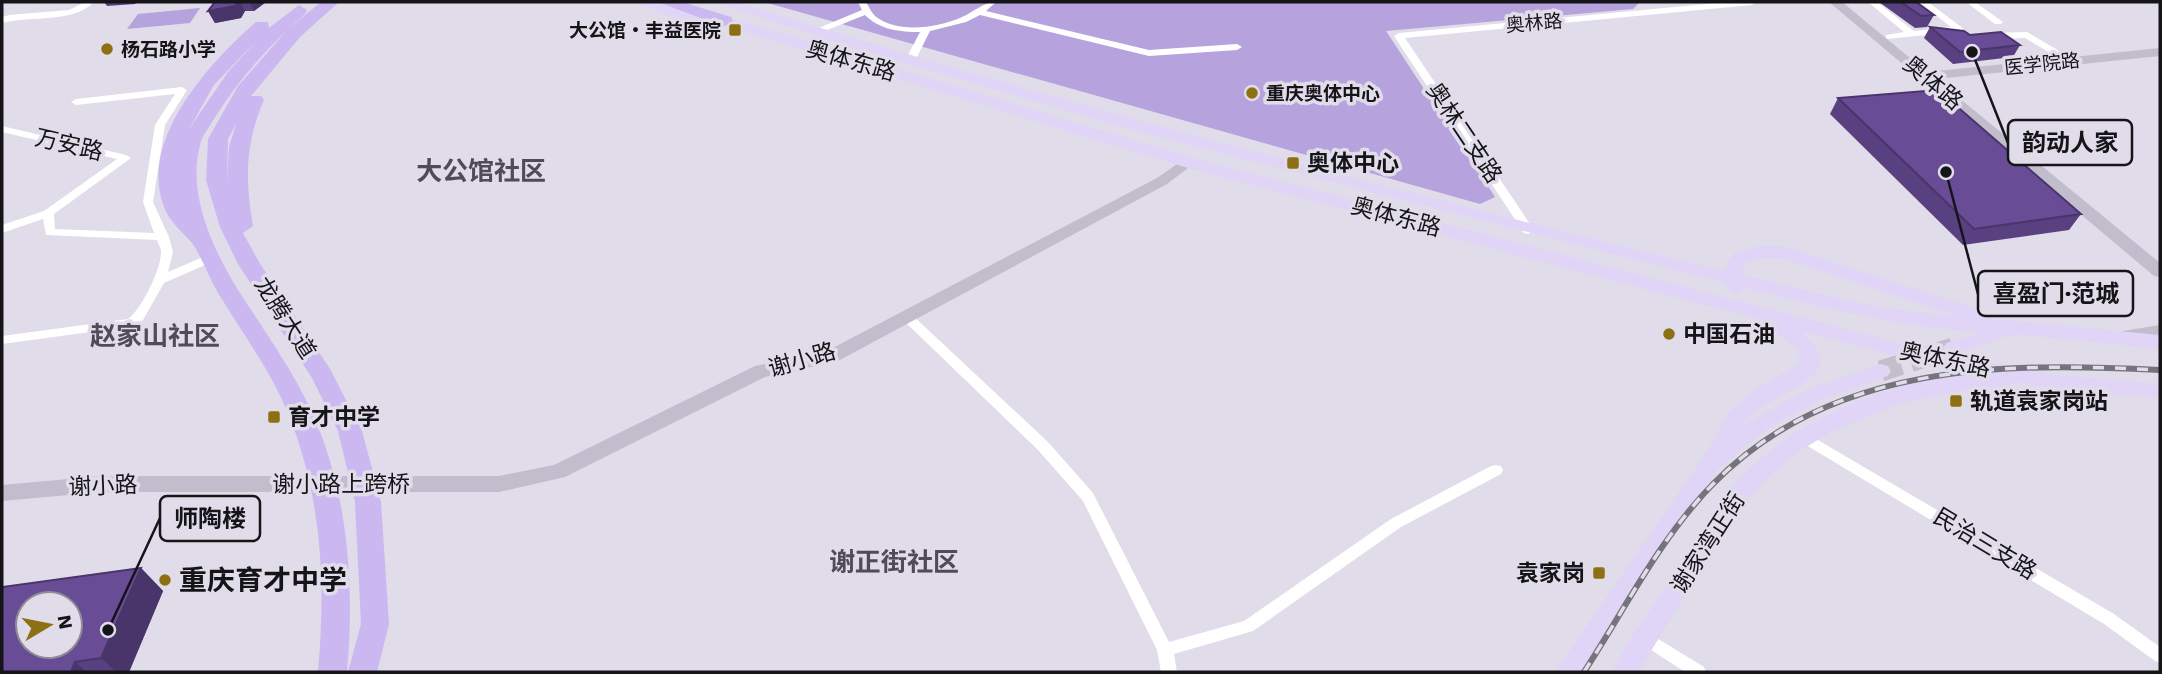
<svg xmlns="http://www.w3.org/2000/svg" width="2162" height="674" font-family="'Work Sans','Noto Sans SC',sans-serif">
  <rect width="100%" height="100%" fill="#e0dce9"/>
  <g fill="#b6a2dd">
    <path d="M764 2H1640L1633 9 1386 31 1495 197 1480 204Z"/>
    <path d="M200 8 190 23 127 29 138 14Z"/>
  </g>
  <g fill="none" stroke-linecap="round" stroke-linejoin="round">
    <path stroke="#c2beca" stroke-width="21" stroke-dasharray="21 10" stroke-linecap="butt" d="M1881 371 1953 348"/>
    <g fill="#fff" fill-rule="evenodd">
      <path d="M85 2H94C72 24 32 15 2 23V17L9 15 69 10Z"/>
      <path d="M858 2H866C869 7 871 12 875 16 897 34 937 28 962 17 974 12 983 2 996 2L986 11 1149 50 1237 44 1242 47 1237 50 1149 56 980 15 966 22 930 31 915 61 910 64 905 61 920 32C900 32 880 30 865 15L817 34H811L809 32 862 10Z"/>
      <path d="M1727 2H1756L1752 5 1405 38 1534 230 1528 234 1524 233 1394 36 1399 33Z"/>
      <path d="M1868 2H1877L1914 31 1951 27 1919 2H1928L1964 29 1959 32 1886 39V35L1904 32Z"/>
      <path d="M1966 2H1975L2003 22 2001 24H1995Z"/>
      <path d="M2027 32 2073 59 2075 61 2070 64 2067 63 2025 38 1991 39 1986 36 1991 33Z"/>
      <path d="M182 87 187 90 165 125 153 202 169 237 173 252 168 272 210 254 214 255 216 258 214 261 164 283 143 320 135 326 2 344V336L128 319C141 310 162 268 161 251 161 248 158 244 157 240L46 235 43 219 2 233V225L44 211 117 159 2 132V126L126 155 131 158 54 214 55 229 154 233 143 202 155 125 175 94 76 105 71 102 76 99Z"/>
      <path d="M906 312 910 313 1048 442 1093 493 1169 642 1244 621 1391 519 1491 466 1496 465 1501 466 1503 470 1501 474 1401 527 1253 631 1174 654 1177 672H1161L1157 650 1083 501 1038 450 902 319 900 316 902 313Z"/>
      <path d="M1806 433 2114 614 2160 647V663L2155 661 2104 624 1801 442 1799 438 1801 434Z"/>
      <path d="M1647 632 1704 667 1706 672H1685L1642 644 1639 639 1642 634Z"/>
    </g>
    <g fill="#c1bdcc" fill-rule="evenodd">
      <path d="M1829 2H1842L1927 72 2160 48V56L1936 79 2160 263V277L2154 276Z"/>
      <path d="M1187 157 1192 159 1194 162 1192 165 1167 184 838 361 765 377 565 477 499 492H102L2 501V485L102 476H499L554 465 755 366 827 351 1157 178Z"/>
      <path d="M2160 325V337L2123 343 2114 337 2123 331Z"/>
    </g>
    <g fill="#e0d4f7" fill-rule="evenodd">
      <path d="M634 2H655L730 18 1193 158 1930 351 2055 375 2160 384V398L2055 389 2015 382 2006 387 1969 389 1898 404 1831 432 1798 452 1769 476 1738 510 1638 672H1613C1626 641 1651 611 1669 582 1688 552 1704 518 1727 492 1787 422 1886 379 1977 374L1930 365 1802 331 1818 351 1821 365C1806 391 1762 398 1740 427L1806 390 1881 364 1888 366 1891 371 1888 376 1820 400 1767 429 1719 468 1581 672H1555L1702 459 1729 412 1755 390 1801 363C1799 339 1771 338 1769 322L1181 166 723 25 668 15Z"/>
      <path d="M715 2H736C1062 104 1392 190 1724 271L1733 254 1758 246H1782L1990 313 1992 319 2160 335V349L2015 334 1953 355 1943 348 1946 343 1983 332C1899 327 1828 309 1746 288L1737 294 1730 292 1726 283 1147 134 860 50ZM1759 258H1781L1961 317 1880 308 1741 275 1746 262Z"/>
    </g>
    <g fill="#cbb8f1" fill-rule="evenodd">
      <path d="M321 2H339L300 37 251 96H261L264 100C245 143 245 180 253 226L243 233 259 262 330 369 362 431 381 502 389 624 377 672H348L361 624 355 502 338 431 312 378 238 264 220 227 206 180 208 139 238 86 288 29ZM236 124 229 147 227 185 228 139Z"/>
      <path d="M658 2H682L731 17 733 21 725 26 719 25Z"/>
      <path d="M299 5 307 10 305 14C268 46 238 80 212 122 208 129 202 136 200 145 187 195 213 249 238 290 263 329 290 366 310 408 348 490 355 583 347 672H318C326 582 322 495 287 411 270 370 243 334 220 296 210 280 203 260 193 244 184 233 170 223 164 207 138 140 210 62 256 22H268L269 28ZM260 37 228 72 189 129 214 85Z"/>
    </g>
    <defs>
      <path id="rail" d="M1584 672C1625 609 1660 538 1713 484 1831 363 2002 362 2160 370"/>
    </defs>
    <use href="#rail" stroke="#75737b" stroke-width="6"/>
    <use href="#rail" stroke="#e0dce9" stroke-width="3.5" stroke-dasharray="11" stroke-linecap="butt"/>
  </g>
  <g fill="#594181">
    <path d="M104 2H137L135 4 107 6Z"/>
    <path d="M215 2H266L254 11H245L241 18 215 23 208 11Z"/>
    <path d="M1879 2H1916L1934 15 1927 27 1915 28Z"/>
    <path d="M1930 27 2020 45 2013 57 1953 64 1924 38Z"/>
    <path d="M1838 98 2081 214 2069 230 1963 245 1830 114Z"/>
    <path d="M141 568 163 591 129 672H2Z"/>
  </g>
  <g fill="#493569">
    <path d="M238 2H240L245 11 241 18 215 23 208 11Z"/>
    <path d="M250 2H266L254 11Z"/>
    <path d="M141 568 163 591 129 672H116L101 658Z"/>
    <path d="M75 662 87 672H71Z"/>
  </g>
  <g fill="#684c96" stroke="#493569" stroke-width="2" fill-rule="evenodd">
    <path d="M215 2H238L235 6 208 11Z"/>
    <path d="M1901 2H1916L1934 15 1921 16Z"/>
    <path d="M1930 27 1964 31 1970 35 2001 32 2020 45 1960 52Z"/>
    <path d="M1938 90 2081 214 1974 229 1838 98Z"/>
    <path d="M141 568 101 658 75 662 71 672H2V587ZM28 604H70V646H28Z"/>
  </g>
  <g fill="#8d7013" stroke="#e0dce9" stroke-width="2.5">
    <rect x="728" y="23" width="14" height="14" rx="3.5"/>
    <circle cx="107" cy="49" r="7"/>
    <circle cx="1252" cy="93" r="7"/>
    <rect x="1286" y="156" width="14" height="14" rx="3.5"/>
    <circle cx="1669" cy="334" r="7"/>
    <rect x="1949" y="394" width="14" height="14" rx="3.5"/>
    <rect x="267" y="410" width="14" height="14" rx="3.5"/>
    <rect x="1592" y="566" width="14" height="14" rx="3.5"/>
    <circle cx="165" cy="580" r="7"/>
  </g>
  <g text-anchor="middle" dominant-baseline="central" stroke-width="7" stroke-linejoin="round" paint-order="stroke">
    <g font-size="19" fill="#151418" stroke="#e0dce9">
      <text transform="translate(1534 23) rotate(-5)">奥林路</text>
      <text transform="translate(2042 64) rotate(-6)">医学院路</text>
    </g>
    <g font-size="19" font-weight="bold" fill="#151418" stroke="#e0dce9" text-anchor="start">
      <text x="721" y="30" text-anchor="end">大公馆‧丰益医院</text>
      <text x="121" y="49">杨石路小学</text>
      <text x="1266" y="93">重庆奥体中心</text>
    </g>
    <g font-size="23" fill="#151418" stroke="#e0dce9">
      <text transform="translate(851 61) rotate(16)">奥体东路</text>
      <text transform="translate(1933 83) rotate(40)">奥体路</text>
      <text transform="translate(1464 133) rotate(56)">奥林二支路</text>
      <text transform="translate(69 145) rotate(13)">万安路</text>
      <text transform="translate(1396 217) rotate(15)">奥体东路</text>
      <text transform="translate(285 318) rotate(57)">龙腾大道</text>
      <text transform="translate(802 360) rotate(-16)">谢小路</text>
      <text transform="translate(1945 360) rotate(12)">奥体东路</text>
      <text x="341" y="484">谢小路上跨桥</text>
      <text transform="translate(103 486) rotate(-2)">谢小路</text>
      <text transform="translate(1708 543) rotate(-57)">谢家湾正街</text>
      <text transform="translate(1985 544) rotate(31)">民治三支路</text>
    </g>
    <g font-size="23" font-weight="bold" fill="#151418" stroke="#e0dce9" text-anchor="start">
      <text x="1307" y="163">奥体中心</text>
      <text x="1683" y="334">中国石油</text>
      <text x="1970" y="401">轨道袁家岗站</text>
      <text x="288" y="417">育才中学</text>
      <text x="1585" y="573" text-anchor="end">袁家岗</text>
    </g>
    <g font-size="26" font-weight="bold" fill="#4f4c57" stroke="#e0dce9">
      <text x="481" y="171">大公馆社区</text>
      <text x="155" y="336">赵家山社区</text>
      <text x="894" y="562">谢正街社区</text>
    </g>
    <g font-size="28" font-weight="bold" fill="#151418" stroke="#e0dce9" text-anchor="start">
      <text x="179" y="580">重庆育才中学</text>
    </g>
  </g>
  <path fill="none" stroke="#151418" stroke-width="2.5" d="M1972 52L2008 143M1946 172L1978 294M108 630L160 518"/>
  <g fill="#151418" stroke="#e0dce9" stroke-width="2.5">
    <circle cx="1972" cy="52" r="7"/>
    <circle cx="1946" cy="172" r="7"/>
    <circle cx="108" cy="630" r="7"/>
  </g>
  <g fill="#e0dce9" stroke="#151418" stroke-width="2.5">
    <rect x="2008" y="120" width="124" height="45" rx="7"/>
    <rect x="1978" y="271" width="155" height="45" rx="7"/>
    <rect x="160" y="496" width="100" height="45" rx="7"/>
  </g>
  <g font-size="24" text-anchor="middle" font-weight="bold" fill="#151418">
    <text x="2070" y="151">韵动人家</text>
    <text x="2056" y="302">喜盈门·范城</text>
    <text x="210" y="527">师陶楼</text>
  </g>
  <rect width="2162" height="674" fill="none" stroke="#151418" stroke-width="7"/>
  <g transform="translate(49 625) rotate(80)"><circle r="33" fill="#e0dce9" stroke="#8f8c95" stroke-width="2"/>
  <path d="M0-5L12 26L0 18L-12 26Z" fill="#8d7013"/>
  <text y="-10" font-size="19" font-weight="bold" text-anchor="middle" fill="#151418">N</text>
  </g>
</svg>
